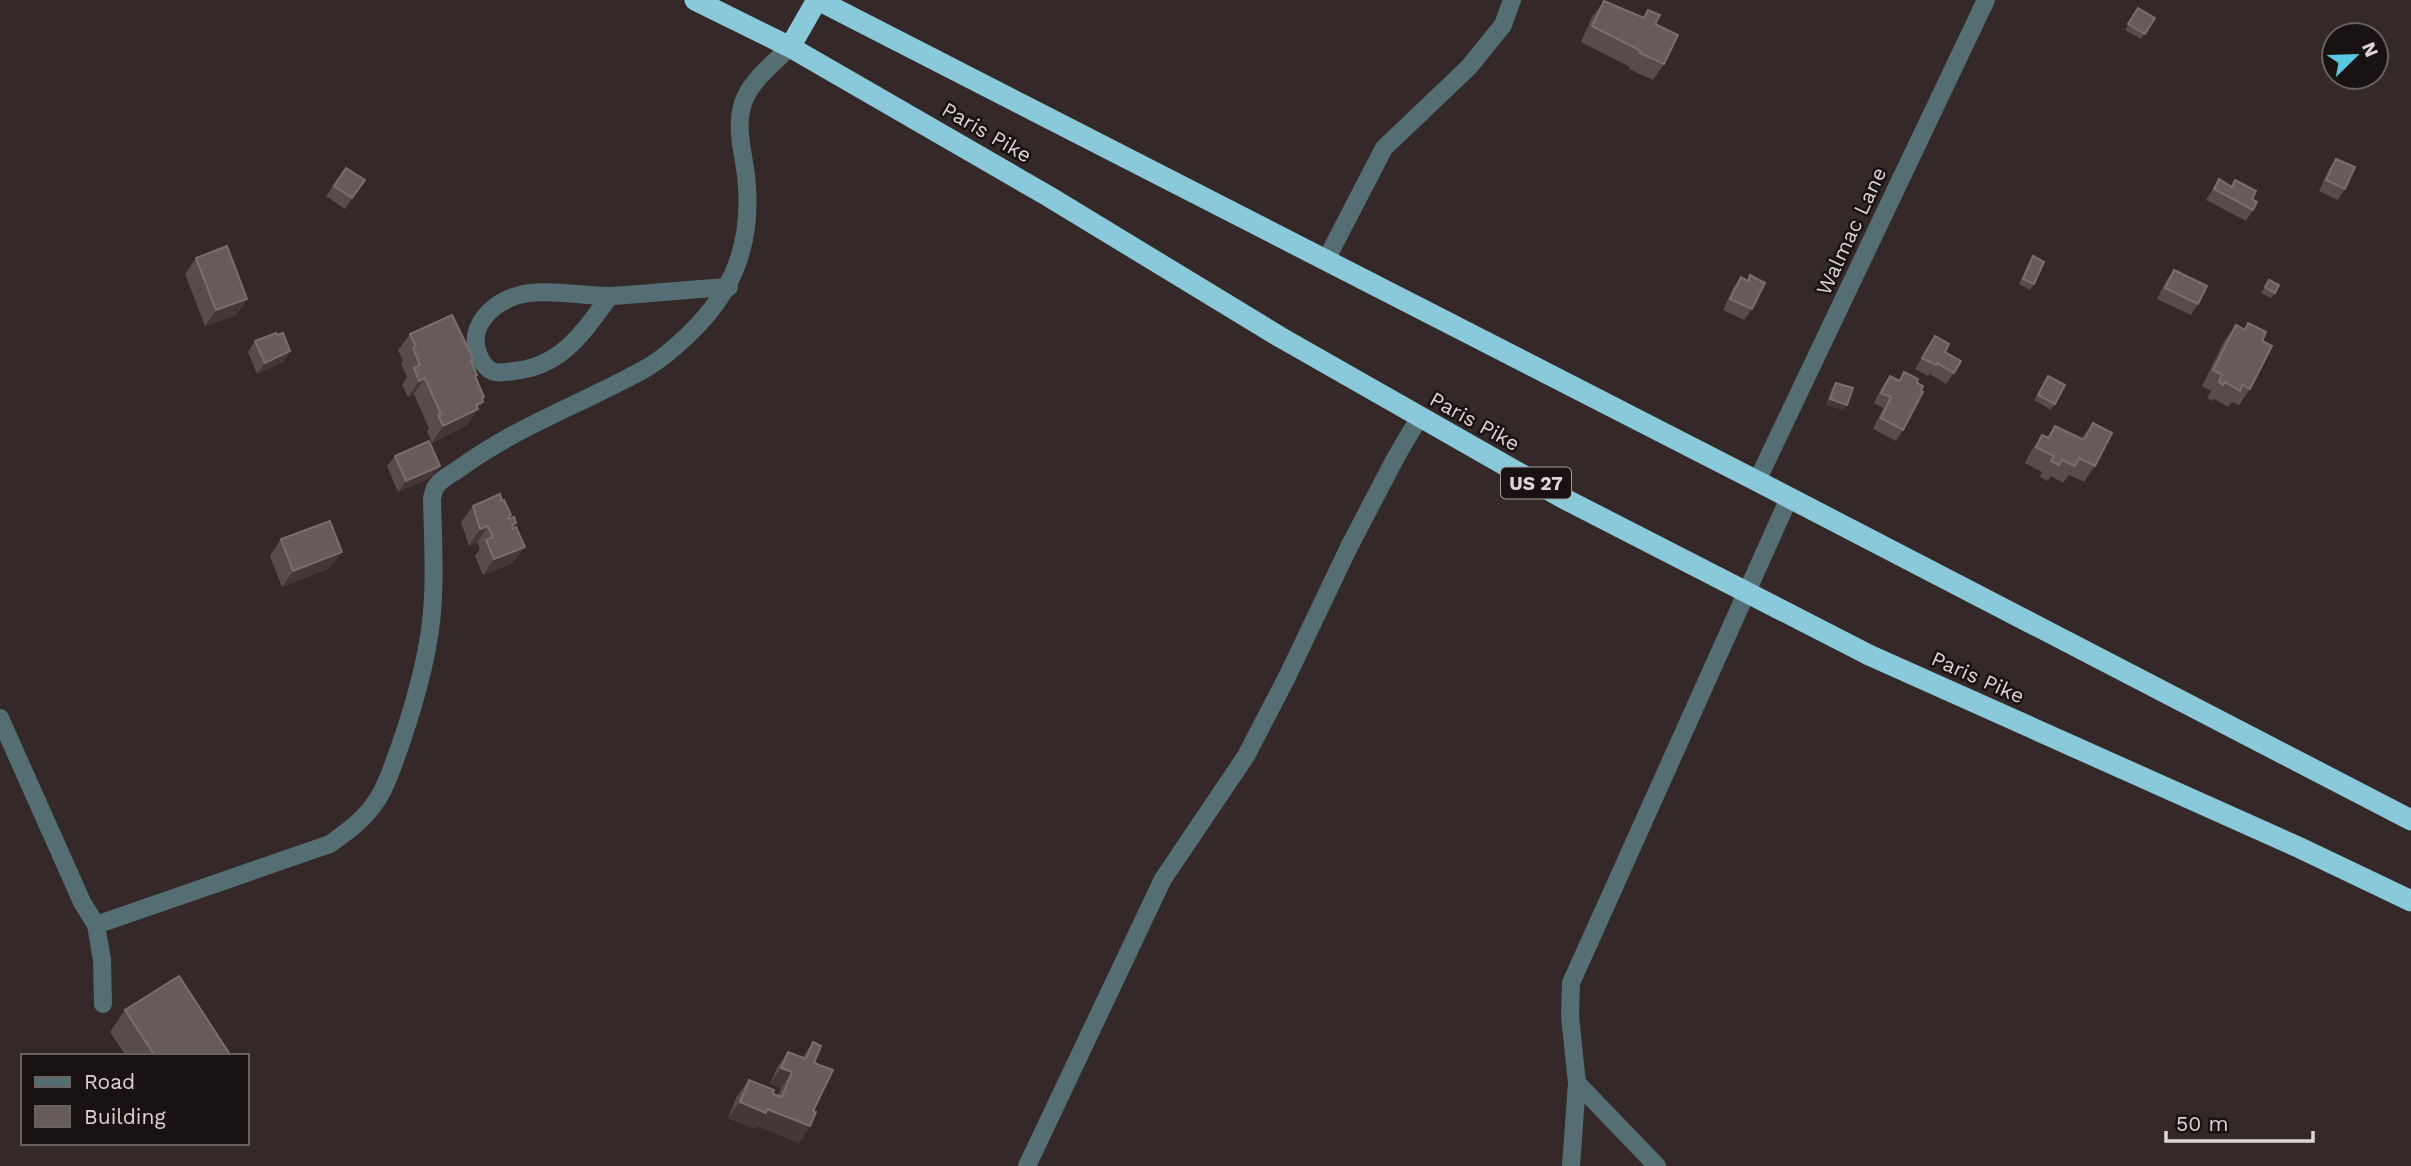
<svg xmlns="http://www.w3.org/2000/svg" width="2411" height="1166" font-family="'Work Sans',sans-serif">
  <rect width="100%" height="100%" fill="#342828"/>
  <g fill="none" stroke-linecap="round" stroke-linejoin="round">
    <g stroke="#556e74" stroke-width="18">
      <path d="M1326 260 1384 148 1469 67 1503 25 1512 0"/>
      <path d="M610 296C584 331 562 367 513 371 507 372 498 374 492 371 483 367 477 354 476 345 474 332 481 320 489 312 522 279 571 297 612 296 650 294 690 289 729 287"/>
      <path d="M1757 481 1986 0"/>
      <path d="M0 718 82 902 96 925 102 960 103 1004"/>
      <path d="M96 925 330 844C348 831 365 819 377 800 388 784 393 764 400 746 411 714 421 681 427 648 437 599 433 548 432 498 433 495 434 490 435 488 440 479 452 474 460 468 518 426 581 404 643 370 661 360 677 346 692 331 733 291 751 245 747 187 746 159 734 132 743 103 751 80 773 64 790 47"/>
      <path d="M1577 1083 1657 1166"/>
      <path d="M1027 1166 1163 879 1246 756 1287 677 1349 547 1396 457 1419 418"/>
      <path d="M1571 1166 1577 1083 1570 1016 1571 983 1789 498"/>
    </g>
    <g stroke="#8ac9d9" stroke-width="21">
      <path d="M695 0 790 47 1048 196 1280 337 1561 497 1869 655 2298 847 2411 901"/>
      <path d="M818 0 1757 481 2411 820"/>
      <path d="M790 47 817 0"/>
    </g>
  </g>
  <g fill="#584b4b">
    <path d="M1604 1 1643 17 1648 10 1655 24 1664 64 1653 80 1629 69 1630 67 1581 42 1592 17Z"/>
    <path d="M2138 8 2145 34 2141 39 2125 30Z"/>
    <path d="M2336 159 2345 189 2338 200 2319 191 2329 169Z"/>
    <path d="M346 168 365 180 345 209 326 196Z"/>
    <path d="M2219 179 2231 186 2235 180 2252 199 2253 210 2246 221 2206 200Z"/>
    <path d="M2033 256 2034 284 2030 290 2019 284 2029 262Z"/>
    <path d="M196 258 247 299 236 315 205 326 185 274Z"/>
    <path d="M2174 270 2198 304 2191 315 2157 299 2166 281Z"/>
    <path d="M1750 275 1752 309 1744 320 1723 310 1733 288 1741 277 1747 280Z"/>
    <path d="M2269 280 2275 293 2271 298 2261 293Z"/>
    <path d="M2248 323 2262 341 2250 389 2239 405 2232 402 2228 407 2214 399 2212 401 2207 398 2211 391 2202 386 2224 341 2236 325 2244 329Z"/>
    <path d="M410 334 471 362 475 377 484 397 482 399 483 402 467 425 432 443 427 431 429 429 414 394 408 397 402 385 407 377 401 364 403 361 398 350Z"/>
    <path d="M277 335 290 351 283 362 257 374 248 352 255 341Z"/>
    <path d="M1935 336 1945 352 1954 373 1946 384 1930 374 1928 376 1915 369Z"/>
    <path d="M1904 372 1903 430 1896 441 1873 429 1883 408 1874 403 1882 387 1890 376 1899 380Z"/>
    <path d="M2048 376 2055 404 2051 410 2034 400Z"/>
    <path d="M1836 383 1844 410 1826 405 1832 388Z"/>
    <path d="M2093 423 2095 466 2084 482 2069 475 2063 483 2051 476 2048 481 2040 477 2042 472 2025 463 2031 451 2042 435 2047 437 2055 426 2081 439Z"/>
    <path d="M395 456 440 466 432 477 398 492 387 466Z"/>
    <path d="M502 501 511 515 508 518 516 523 513 528V563L483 575 475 556 480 549 477 542 469 546 461 522 473 506Z"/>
    <path d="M281 539 330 568 282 587 270 556Z"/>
    <path d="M125 1010 231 1056H126L110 1032Z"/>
    <path d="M813 1042 814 1063 813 1111 810 1126 799 1143 757 1126 755 1129 728 1118 737 1096 749 1080 778 1096 781 1088 770 1084 777 1068 788 1052 802 1058Z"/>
  </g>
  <g fill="#443737">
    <path d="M247 299 236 315 205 326 216 310Z"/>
    <path d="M290 351 283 362 257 374 265 363Z"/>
    <path d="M425 378 414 394 408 397 419 381Z"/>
    <path d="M484 397 479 403 483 402 467 425 432 443 443 426Z"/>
    <path d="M1830 399 1847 405 1844 410 1826 405Z"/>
    <path d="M440 466 432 477 398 492 406 481Z"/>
    <path d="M488 526 477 542 469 546 480 529Z"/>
    <path d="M525 547 513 563 483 575 494 559Z"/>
    <path d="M342 552 330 568 282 587 293 571Z"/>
    <path d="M781 1068 792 1072 781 1088 770 1084Z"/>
    <path d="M740 1102 767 1109 810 1126 799 1143 757 1126 755 1129 728 1118Z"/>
  </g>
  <g fill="#665a5a" stroke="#796d6d" stroke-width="2">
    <path d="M1604 1 1644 18 1648 10 1660 15 1655 24 1678 35 1664 64 1640 53 1641 51 1592 26Z"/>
    <path d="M2138 8 2155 18 2145 34 2128 24Z"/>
    <path d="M2336 159 2355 167 2345 189 2326 180Z"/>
    <path d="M346 168 365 180 352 198 334 186Z"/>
    <path d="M2219 179 2232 187 2235 180 2256 191 2252 199 2257 202 2253 210 2214 189Z"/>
    <path d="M227 246 247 299 216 310 196 258Z"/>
    <path d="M2033 256 2044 262 2034 284 2023 279Z"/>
    <path d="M2174 270 2207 286 2198 304 2165 288Z"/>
    <path d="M1750 275 1765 283 1752 309 1730 299 1741 277 1748 281Z"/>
    <path d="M2269 280 2279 285 2275 293 2265 287Z"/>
    <path d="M452 315 470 352 473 360 471 361 477 375 475 376 484 397 482 398 483 402 476 405 478 409 443 426 438 415 441 414 425 378 419 381 414 368 420 365 413 348 416 347 410 334Z"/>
    <path d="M2248 323 2266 332 2262 341 2272 346 2250 389 2242 385 2240 391 2225 382 2223 385 2219 382 2222 375 2213 370 2236 325 2245 330Z"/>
    <path d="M276 333 277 335 283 333 290 351 265 363 255 341Z"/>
    <path d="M1935 336 1949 344 1945 352 1961 361 1954 373 1937 363 1936 365 1922 358Z"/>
    <path d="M1904 372 1918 379 1917 383 1923 386 1921 391 1923 392 1903 430 1881 418 1891 397 1881 393 1890 376 1900 381Z"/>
    <path d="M2048 376 2065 385 2055 404 2038 395Z"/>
    <path d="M1836 383 1853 388 1847 405 1830 399Z"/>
    <path d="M2093 423 2112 433 2095 466 2079 458 2075 466 2062 460 2059 465 2051 461 2054 456 2036 447 2042 435 2049 438 2055 426 2084 440Z"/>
    <path d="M429 441 440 466 406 481 395 456Z"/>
    <path d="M500 494 502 501 504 500 511 515 508 517 509 519 514 517 516 523 512 525 513 529 516 527 525 547 494 559 486 540 493 537 488 526 480 529 473 506Z"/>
    <path d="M330 521 342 552 293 571 281 539Z"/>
    <path d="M179 976 231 1056H155L125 1010Z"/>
    <path d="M813 1042 821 1046 814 1063 833 1070 813 1111 816 1112 810 1126 767 1109 766 1113 740 1102 749 1080 774 1090 773 1094 782 1097 792 1072 781 1068 788 1052 806 1059Z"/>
  </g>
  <g text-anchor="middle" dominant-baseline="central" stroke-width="5" stroke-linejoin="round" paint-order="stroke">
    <rect fill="#181312" stroke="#a29b9a" stroke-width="2" x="1501" y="467.5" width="70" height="31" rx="5"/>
    <g font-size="19" font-weight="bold" fill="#ddd5d5">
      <text x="1536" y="483">US 27</text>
    </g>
    <g font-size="21" fill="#ddd5d5" stroke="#181312">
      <text transform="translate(987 132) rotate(30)">Paris Pike</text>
      <text transform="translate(1851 231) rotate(-65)">Walmac Lane</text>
      <text transform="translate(1475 421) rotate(29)">Paris Pike</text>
      <text transform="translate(1978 677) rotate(24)">Paris Pike</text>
    </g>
  </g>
  <rect x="21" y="1054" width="228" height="91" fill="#181312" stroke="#676160" stroke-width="2"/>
  <rect x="35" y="1077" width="35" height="10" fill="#556e74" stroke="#676160" stroke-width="2"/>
  <text x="84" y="1089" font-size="21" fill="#ddd5d5">Road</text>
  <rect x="35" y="1106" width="35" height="21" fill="#665a5a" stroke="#676160" stroke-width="2"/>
  <text x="84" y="1124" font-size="21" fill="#ddd5d5">Building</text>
  <g transform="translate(2355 56) rotate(67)"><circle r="33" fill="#181312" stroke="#676160" stroke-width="2"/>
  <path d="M0-5L12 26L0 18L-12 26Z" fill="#57c9e2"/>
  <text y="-10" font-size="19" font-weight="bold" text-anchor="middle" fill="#ddd5d5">N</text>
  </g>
  <path d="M2166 1131v10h147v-10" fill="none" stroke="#ddd5d5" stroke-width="3.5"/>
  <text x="2176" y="1131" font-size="21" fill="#ddd5d5" stroke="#181312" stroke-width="5" paint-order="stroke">50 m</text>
</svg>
